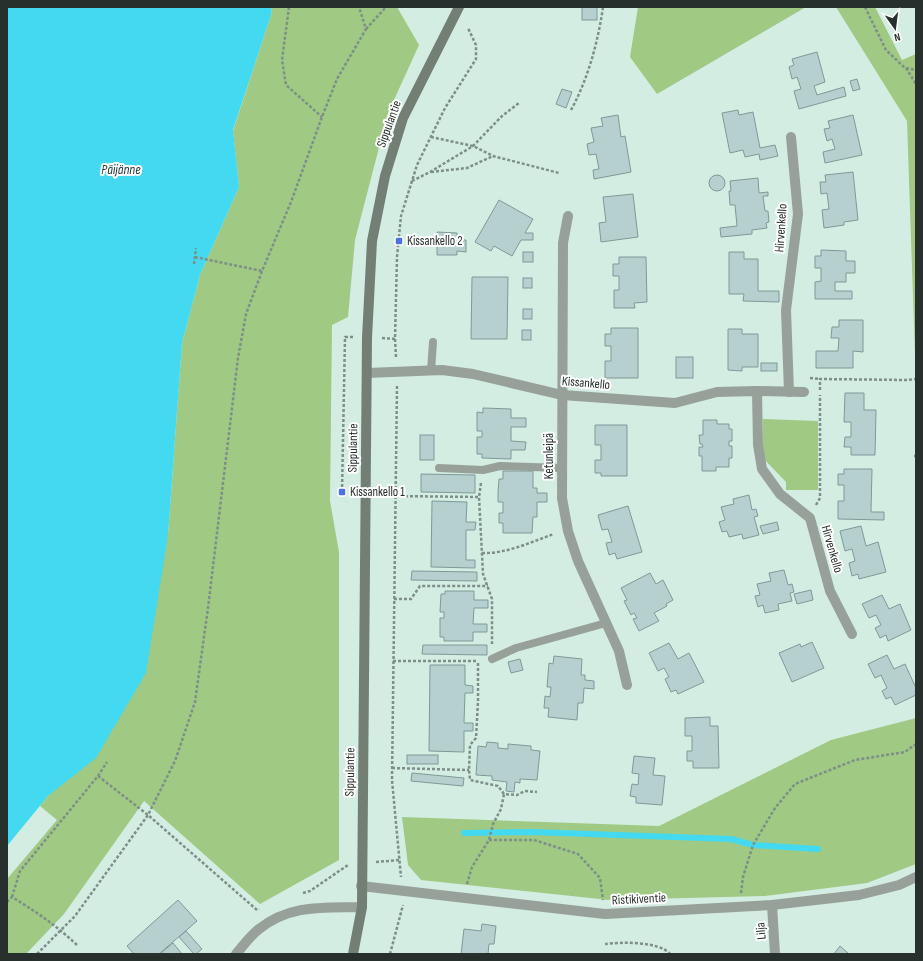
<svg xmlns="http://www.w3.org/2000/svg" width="923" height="961" font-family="'Sofia Sans Condensed',sans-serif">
  <rect width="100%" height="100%" fill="#d3ede3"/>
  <g fill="#a0c983">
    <path d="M271 7H397L419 45 388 113 355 240 348 317 332 325 330 501 339 552V860L260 904 144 801 64 914 26 954H7V879L57 820 40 806 48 796 168 535 182 343 200 275 239 187 233 131 272 12Z"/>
    <path d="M638 7H806L657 94 630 57Z"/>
    <path d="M836 7H875L902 60 916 54V384L907 121Z"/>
    <path d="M763 419 818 421V490H786V482L763 458Z"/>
    <path d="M916 718V864L867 883 765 896 609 900 421 880 408 865 402 817 659 826 831 740Z"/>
  </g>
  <path fill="#43daf1" d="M7 7H271L272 12 233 130 239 187 200 275 182 343 168 535 146 673 96 758 48 796 7 846Z"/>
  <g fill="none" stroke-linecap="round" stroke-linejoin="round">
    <path stroke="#43daf1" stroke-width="6" d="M464 833 533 832 731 839 753 845 818 849"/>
  </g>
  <g fill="#b5d0ce" stroke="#7f9997">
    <rect x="582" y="7" width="15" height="13"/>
    <path d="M817 52 825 82 814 86 817 95 844 87 846 96 799 109 794 91 801 89 797 77 792 79 789 67 794 65 792 59Z"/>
    <path d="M857 79 860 89 853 91 850 81Z"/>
    <path d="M562 89 572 92 566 108 556 104Z"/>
    <path d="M738 110 739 115 753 112 760 148 775 145 778 156 760 160 759 154 745 157 743 150 730 153 722 113Z"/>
    <path d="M618 115 621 137 625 136 631 172 594 179 593 170 599 169 596 154 589 155 587 144 594 142 591 128 603 126 601 118Z"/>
    <path d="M853 115 862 155 825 163 823 152 835 149 832 139 827 141 824 129 830 128 828 121Z"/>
    <path d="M853 172 858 220 844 222V225L824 228 822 210 829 209 827 193 821 194 820 182H826L825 175Z"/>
    <circle cx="717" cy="183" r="8"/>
    <path d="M758 178 759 193 768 192V196H763L765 211H768L769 222 766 223 767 228 752 230V234L721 237 720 228 737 226 735 205H730L729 191H731L730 181Z"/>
    <path d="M633 194 638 237 601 242 599 223 606 222 603 197Z"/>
    <path d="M499 200 533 219 525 233H533V240H521L512 256 494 246 491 251 475 242Z"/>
    <path d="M437 232 457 233V240H466V252L457 251V255H437Z"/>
    <path d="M821 250 846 251V261H855V273H846V282H835V291H852V299H815V282L821 281V268H815V256H821Z"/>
    <rect x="523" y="252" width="10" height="10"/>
    <path d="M729 252H744V259H758V291H779V302L743 301 744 294H729Z"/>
    <path d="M619 257H646L647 302 634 303 635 308H614V290H619V276H613V264H619Z"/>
    <path d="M472 277H508L507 339H471Z"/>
    <rect x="523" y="278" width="9" height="10"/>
    <rect x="523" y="309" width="9" height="10"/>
    <path d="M839 320H863V352L853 351V368H816V351H838L839 338H831L832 327H839Z"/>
    <path d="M611 328H638V378H605V361H611V346H605V334H611Z"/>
    <path d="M728 329H742V334H758V367H742V371L728 370Z"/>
    <rect x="522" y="330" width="9" height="10"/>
    <rect x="676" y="357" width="17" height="21"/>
    <rect x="761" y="363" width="16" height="8"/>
    <path d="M845 393H864V410H876L875 455H851V447H844L845 437H851V422H844Z"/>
    <path d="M483 408 511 409V418H526V427H511V441L526 442 525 450H511V459L482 458V454H477V437H482V431H477V412L483 413Z"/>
    <path d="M703 420H717V424H729V429H732V441H729V446H732V458H729V467H716V471H702V456H699V447H703L702 444H700L699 435H703Z"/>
    <path d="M595 425H627V476H601V473H595V460H601V445H595Z"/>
    <rect x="420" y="435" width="14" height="25"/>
    <path d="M844 469H872L871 512H884V520L838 519V501H844V485H838V474H844Z"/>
    <path d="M503 471H533V488H537V493H547V502H537V517H533L532 533H503V523H499V513H503V502H498V492L499 479H503Z"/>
    <path d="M421 474 475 475V493L421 492Z"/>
    <path d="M749 495 752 510 756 509 758 516 754 517 759 535 743 539 742 534 729 537 727 531 722 532 719 522 725 520 721 507 734 504 733 499Z"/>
    <path d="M432 501 467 502 466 522H476L475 530H466V560H475V568L431 567Z"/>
    <path d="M628 506 642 552 617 559 615 553 609 555 606 543 612 542 608 529 602 530 598 515Z"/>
    <path d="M777 522 779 530 763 534 760 526Z"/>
    <path d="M861 526 866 546 878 542 886 572 859 579 858 574 852 576 849 563 855 561 852 549 845 551 840 531Z"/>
    <path d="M784 570 788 585 792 584 794 592 790 593 792 601 778 604 779 610 765 613 763 605 758 607 755 596 760 595 757 584 771 581 769 573Z"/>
    <path d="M412 571 477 572V581L411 580Z"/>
    <path d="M650 573 656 584 663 580 673 600 666 604 667 606 654 613 659 621 639 631 633 619 637 618 634 613 631 615 624 601 627 600 621 588Z"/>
    <path d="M811 590 813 600 797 604 794 594Z"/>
    <path d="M445 591H474V600H488V608H474L473 624H487V632H473V641H444V637H440V618H444V612H440L441 594H445Z"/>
    <path d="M882 595 889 609 900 604 911 630 888 641 886 635 880 638 875 628 881 625 876 615 869 618 862 604Z"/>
    <path d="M812 642 824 668 792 682 779 653 800 644 801 647Z"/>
    <path d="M669 643 678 659 689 653 704 682 678 694 676 690 671 692 665 679 669 677 664 668 658 671 649 653Z"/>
    <path d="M423 645H487V655L422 654Z"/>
    <path d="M887 655 894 669 905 664 916 688V695L895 705 891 697 886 699 882 691 887 688 881 675 875 678 868 664Z"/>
    <path d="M554 656 582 659 581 675H585V680L594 681V689L584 688 583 703H578L577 720 548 717 549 708H544L545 696 550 697 551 687H547L549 663 553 664Z"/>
    <path d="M520 659 523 670 511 673 508 662Z"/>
    <path d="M430 665H465V685L473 686V693H465L464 723H473V731H464V752L429 751Z"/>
    <path d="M710 717V726H718L719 768H693V761H687V751H692V736H685V718Z"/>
    <path d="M487 742 498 743V748L508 749V744L531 746V750L540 751 537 780 520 779V783L515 782 514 792 506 791 507 782 492 780V776L476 775 478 746 486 747Z"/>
    <rect x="407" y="755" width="31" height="9"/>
    <path d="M634 756 655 758 653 775 665 776 662 805 636 803V797L630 796 632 784 638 785 639 774 632 773Z"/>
    <path d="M412 773 464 778 463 786 411 781Z"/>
    <path d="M178 900 197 921 159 954H134L127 946Z"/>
    <path d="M482 924 496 926 494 944H489L488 954H461L464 929 481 931Z"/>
    <path d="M186 931 202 949 196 954H194L179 937Z"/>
    <path d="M173 943 182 954H163L162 952Z"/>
    <path d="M840 946 849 954H834Z"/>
  </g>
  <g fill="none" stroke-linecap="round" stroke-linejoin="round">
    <g stroke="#7d8f88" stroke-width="2.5" stroke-dasharray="3 2" stroke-linecap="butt">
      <path d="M289 7 282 60 286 85 322 117"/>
      <path d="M865 7 886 50 905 68 916 70"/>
      <path d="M366 29 386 7"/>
      <path d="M906 68 916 84"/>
      <path d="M571 110C588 79 598 42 603 7"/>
      <path d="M431 137 473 146 493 156 559 173"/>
      <path d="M431 172 467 168 493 156"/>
      <path d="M412 181 430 172 473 146 502 116 519 103"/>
      <path d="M195 257 262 271"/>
      <path d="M194 264 196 248"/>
      <path d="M382 338 395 339"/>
      <path d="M396 357 395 339 397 257 401 216 417 165 445 108 476 59V45L468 28"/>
      <path d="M810 378 820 379"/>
      <path d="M397 386 392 780 401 877"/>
      <path d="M820 390V379L907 380 916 379"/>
      <path d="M914 456H916"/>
      <path d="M481 483 479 497 483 574 492 599V644"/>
      <path d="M342 492 345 337H353"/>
      <path d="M395 496 479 497"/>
      <path d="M816 505 820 498V395"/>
      <path d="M482 553C506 554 531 542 554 534"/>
      <path d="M394 599H411L420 586H488"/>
      <path d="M393 661H478"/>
      <path d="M478 663V701L476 738 470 745 469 770 470 780 498 786 504 794 517 795 525 791 537 792"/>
      <path d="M392 768 469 770"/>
      <path d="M98 776 148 815 257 910 259 909"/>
      <path d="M489 840H534L578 854 600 878 603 900"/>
      <path d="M376 862 400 860"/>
      <path d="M467 884 472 867 489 840 493 824 501 809 504 794"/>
      <path d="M303 893 310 891 348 865"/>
      <path d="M741 893 743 877 753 845 775 808 795 784 855 760 905 752 916 744"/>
      <path d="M12 897 20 871 98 776 107 762"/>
      <path d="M7 902 12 897C35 911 57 926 77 945"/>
      <path d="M605 944C621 942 659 941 670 954"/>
      <path d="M37 954 75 916 148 815 175 761 195 702 208 608 238 358 246 314 262 271 291 202 322 117 337 79 366 29 359 7"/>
      <path d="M390 954 403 905"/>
    </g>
    <g stroke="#98a09a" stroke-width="8">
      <path d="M431 371 433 342"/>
      <path d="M439 468 483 470 500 466 562 468"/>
      <path d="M492 659 516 648 606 623"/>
    </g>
    <g stroke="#98a09a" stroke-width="10">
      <path d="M568 216 563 243 562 498 568 531 578 561 619 651 627 685"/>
      <path d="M367 373 442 370 473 374 562 395 675 403 717 392 757 391 804 392"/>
      <path d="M757 391 758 445 762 469 780 494 810 518 830 591 852 634"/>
      <path d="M789 392 786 310 798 214 791 137"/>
      <path d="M361 886 605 914 772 905 859 895 899 885 916 877"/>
      <path d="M772 905 775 954"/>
      <path d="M236 954C243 946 250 936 259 929 291 904 323 908 362 907"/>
    </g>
    <path stroke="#737f75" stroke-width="10" d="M353 954 362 907 367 338 372 241 385 176 403 118 459 7"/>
  </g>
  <g fill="#4c71e4" stroke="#fff" stroke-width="1.5">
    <rect x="395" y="237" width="8" height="8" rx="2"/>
    <rect x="338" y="488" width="8" height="8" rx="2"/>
  </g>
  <g text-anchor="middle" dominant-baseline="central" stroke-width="4" stroke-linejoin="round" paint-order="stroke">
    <g font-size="13" fill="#27302d" stroke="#fff">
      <text transform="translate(389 124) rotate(-70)">Sippulantie</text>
      <text transform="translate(781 228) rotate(-86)">Hirvenkello</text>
      <text transform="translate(586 383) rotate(5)">Kissankello</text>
      <text transform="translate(353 448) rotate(-89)">Sippulantie</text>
      <text transform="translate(549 456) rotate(-90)">Ketunleipä</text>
      <text transform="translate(832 549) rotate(74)">Hirvenkello</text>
      <text transform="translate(350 772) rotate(-89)">Sippulantie</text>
      <text transform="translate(639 899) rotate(-3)">Ristikiventie</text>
      <text transform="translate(761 931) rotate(-95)">Lilja</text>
    </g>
    <g font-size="13" fill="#27302d" stroke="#fff" text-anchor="start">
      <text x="407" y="241">Kissankello 2</text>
      <text x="350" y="492">Kissankello 1</text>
    </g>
    <g font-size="14" font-style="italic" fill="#1b3337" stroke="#fff">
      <text x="121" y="169">Päijänne</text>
    </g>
  </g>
  <rect width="923" height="961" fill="none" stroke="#27302d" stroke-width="16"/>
  <g transform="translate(895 28) rotate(166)" stroke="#ffffff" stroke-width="3" paint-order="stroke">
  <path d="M0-3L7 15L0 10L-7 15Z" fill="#27302d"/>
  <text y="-6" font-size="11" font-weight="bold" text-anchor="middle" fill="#27302d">N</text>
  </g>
</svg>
